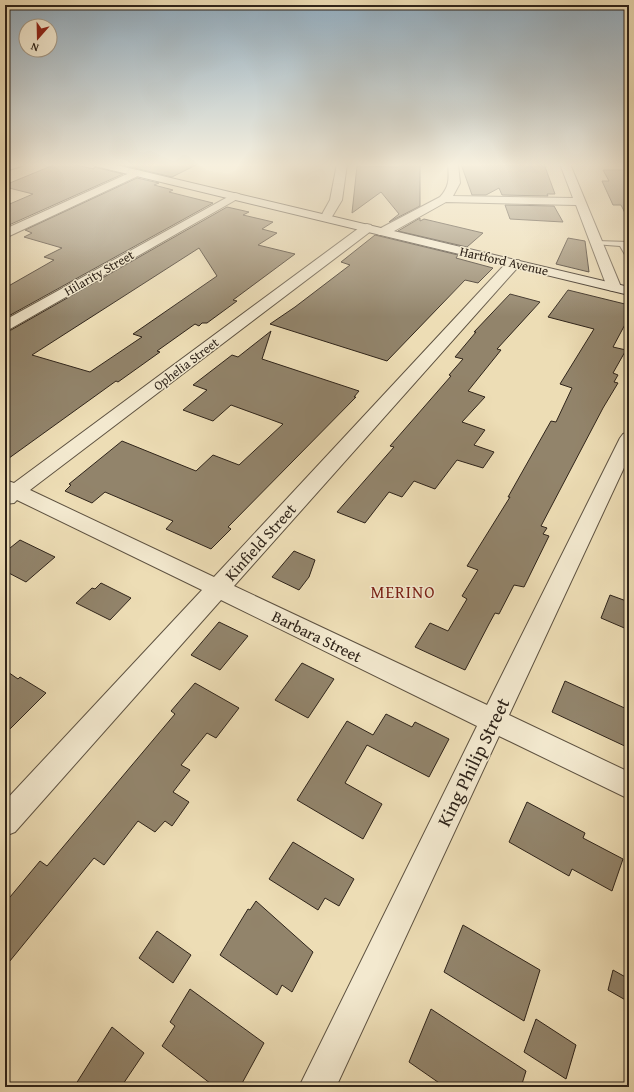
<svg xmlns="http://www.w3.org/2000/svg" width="634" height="1092" font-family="'Gentium Book Plus',serif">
  <rect width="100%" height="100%" fill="#edddb5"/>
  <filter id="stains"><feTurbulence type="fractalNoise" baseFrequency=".005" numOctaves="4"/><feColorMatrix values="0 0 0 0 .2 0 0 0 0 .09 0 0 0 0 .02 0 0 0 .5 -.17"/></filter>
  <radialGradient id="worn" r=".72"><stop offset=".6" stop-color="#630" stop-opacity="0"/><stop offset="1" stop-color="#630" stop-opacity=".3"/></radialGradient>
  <g fill="#92846b" stroke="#2f241a" fill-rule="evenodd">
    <path d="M56 164H71L94 169V167L123 174 9 225 5 224V206L33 194 5 187V185Z"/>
    <path d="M118 164H198L172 177Z"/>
    <path d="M461 164 526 166 525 164H544L555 194H547L548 196 502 195 499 188 486 195H472Z"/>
    <path d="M357 166 398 167V166H420V206L389 222 399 214 381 192 352 213Z"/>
    <path d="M603 170H629V221L621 205H613L602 181H609Z"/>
    <path d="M137 178 159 183 154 185 173 190 169 192 213 203 5 318V288L54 260 44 257 62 248 24 237 32 233 25 230Z"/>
    <path d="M505 205 554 206 563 222 510 219Z"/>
    <path d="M227 207 249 212 243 215 273 222 262 229 277 233 258 245 295 254 233 300 237 301 207 323H202L199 326 195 324 157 351 160 352 118 382 116 381 5 461V331L11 330ZM199 248 217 276 133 334 142 337 90 372 32 355Z"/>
    <path d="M420 218V221L424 219 483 233 467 247 398 231Z"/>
    <path d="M375 235 458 255 456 258 493 268 478 283 465 280 387 361 270 324 295 307 350 265 341 262Z"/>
    <path d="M568 238 585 241 589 272 556 264Z"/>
    <path d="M568 290 629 305V317L613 347 626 350 613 373 618 375 614 382 618 383 603 408 541 526 547 528 543 534 549 536 524 587 514 585 499 614 495 613 489 624 465 670 415 647 430 623 448 631 467 599 462 596 478 570 467 566 510 497H508L551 421 556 422 572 388 560 384 594 329 548 317Z"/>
    <path d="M510 294 540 302 497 349 501 350 468 391 485 397 462 422 485 430 474 445 494 452 483 468 457 460 435 489 414 481 402 497 389 492 365 523 337 512 394 447 390 446 451 376 449 375 463 359 455 357 476 332H474Z"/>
    <path d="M271 331 262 359 359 391 354 397H356L228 527 231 529 211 549 166 529 173 521 105 492 92 503 65 491 71 485 69 484 122 441 196 471 213 455 239 465 283 424 231 405 213 421 183 410 207 390 193 385 232 355 238 357Z"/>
    <path d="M20 540 55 557 26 582 5 571V552Z"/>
    <path d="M294 551 315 560 309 577 299 590 272 577Z"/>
    <path d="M101 583 131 598 110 620 76 603 92 588 95 589Z"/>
    <path d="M610 595 629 602V630L601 618Z"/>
    <path d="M219 622 248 636 220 670 191 655Z"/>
    <path d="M302 663 334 679 308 718 275 700Z"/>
    <path d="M5 670 18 679 20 677 46 693 5 734Z"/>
    <path d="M565 681 629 710V748L552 712Z"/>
    <path d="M195 683 239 708 216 738 207 733 181 765 190 770 173 792 189 802 172 826 165 821 155 832 138 821 104 865 94 858 5 967V903L40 861 47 866 175 714 171 711Z"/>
    <path d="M386 714 412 727 415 722 449 739 429 777 367 745 345 783 382 804 363 839 297 800 347 721 373 735Z"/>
    <path d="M527 802 585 833 583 838 623 859 612 891 572 869 569 876 509 842Z"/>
    <path d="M293 842 354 879 339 906 325 898 318 910 269 879Z"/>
    <path d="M256 901 313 952 292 992 282 985 277 995 220 955 248 909 250 910Z"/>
    <path d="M463 925 540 970 524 1021 444 972Z"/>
    <path d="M157 931 191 955 173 983 139 958Z"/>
    <path d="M613 970 629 979V1002L608 990Z"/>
    <path d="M190 989 264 1043 240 1087H215L162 1046 175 1026 170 1022Z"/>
    <path d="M431 1009 526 1071 521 1087H445L409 1062Z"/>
    <path d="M536 1019 576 1045 566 1079 524 1052Z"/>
    <path d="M112 1027 144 1053 121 1087H74Z"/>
  </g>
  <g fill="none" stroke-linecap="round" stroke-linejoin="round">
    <defs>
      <path id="service" d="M596 241 629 242V246H626L629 251V259L627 258 620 246 594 244V242Z"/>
      <g id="minor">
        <path d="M337 164H347L342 200 330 220H322L320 218 330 200Z"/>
        <path d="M448 164H458L460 183 453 196 573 198 560 164H570L621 287 619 290 614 291 609 290 607 287 576 205 446 202 387 235H379L377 232 379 229 440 197C450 186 449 178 448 164Z"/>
        <path d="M136 170 140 171 141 173 140 175 5 238V229Z"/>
        <path d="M235 193 239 194 241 196 239 198 10 329 5 330V320Z"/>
        <path d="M367 224 371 225 373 228 371 231 30 490 214 577 509 260H519L521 263 519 266 234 586 487 705 620 438 623 434 629 432V457L509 715 629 772V799L499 736 336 1087H299L477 726 221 600 15 832 5 836V801L202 590 17 500 14 503 5 504V480L14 483 363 225Z"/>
      </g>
      <g id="secondary">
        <path d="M7 164H23L22 166 5 171V165Z"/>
        <path d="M94 164H112L629 287V295L99 167 95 166Z"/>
      </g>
    </defs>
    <use href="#service" stroke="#5e5241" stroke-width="2"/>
    <use href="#minor" stroke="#5e5241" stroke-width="2"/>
    <use href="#secondary" stroke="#2f241a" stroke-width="2"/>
    <use href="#service" fill="#f3e9cf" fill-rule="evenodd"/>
    <use href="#minor" fill="#f3e9cf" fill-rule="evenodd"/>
    <use href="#secondary" fill="#f3e9cf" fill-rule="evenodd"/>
  </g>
  <linearGradient id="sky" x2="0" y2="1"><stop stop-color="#90abbe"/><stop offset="0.52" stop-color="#f7f0de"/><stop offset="1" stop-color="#f7f0de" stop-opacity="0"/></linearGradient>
  <rect width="634" height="317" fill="url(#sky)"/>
  <g text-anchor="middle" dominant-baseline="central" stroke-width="3" stroke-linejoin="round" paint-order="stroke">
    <g font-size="13" fill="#2f241a" stroke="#f3e9cf">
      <text transform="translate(504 261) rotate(13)">Hartford Avenue</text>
      <text transform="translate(99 273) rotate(-30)">Hilarity Street</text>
      <text transform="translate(186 364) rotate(-37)">Ophelia Street</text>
    </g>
    <g font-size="16" fill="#2f241a" stroke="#f3e9cf">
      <text transform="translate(260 542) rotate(-48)">Kinfield Street</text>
      <text transform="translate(317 636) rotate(26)">Barbara Street</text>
    </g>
    <g font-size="17" letter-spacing="1" fill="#7a1f14" stroke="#f3e9cf">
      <text x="403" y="591">MERINO</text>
    </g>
    <g font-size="19" fill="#2f241a" stroke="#f3e9cf">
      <text transform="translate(473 762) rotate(-64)">King Philip Street</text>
    </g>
  </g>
  <rect width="634" height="1092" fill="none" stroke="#edddb5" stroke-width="20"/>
  <rect x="6" y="6" width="622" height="1080" fill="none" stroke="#2f241a" stroke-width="2"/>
  <rect x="10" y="10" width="614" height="1072" fill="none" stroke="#2f241a"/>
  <g transform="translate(38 38) rotate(200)"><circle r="19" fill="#f3e9cf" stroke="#a59a87"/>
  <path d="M0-3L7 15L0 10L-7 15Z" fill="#8f2418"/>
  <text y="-6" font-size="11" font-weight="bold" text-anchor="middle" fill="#2f241a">N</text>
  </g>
  <rect width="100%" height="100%" filter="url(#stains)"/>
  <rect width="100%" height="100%" fill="url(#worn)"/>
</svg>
